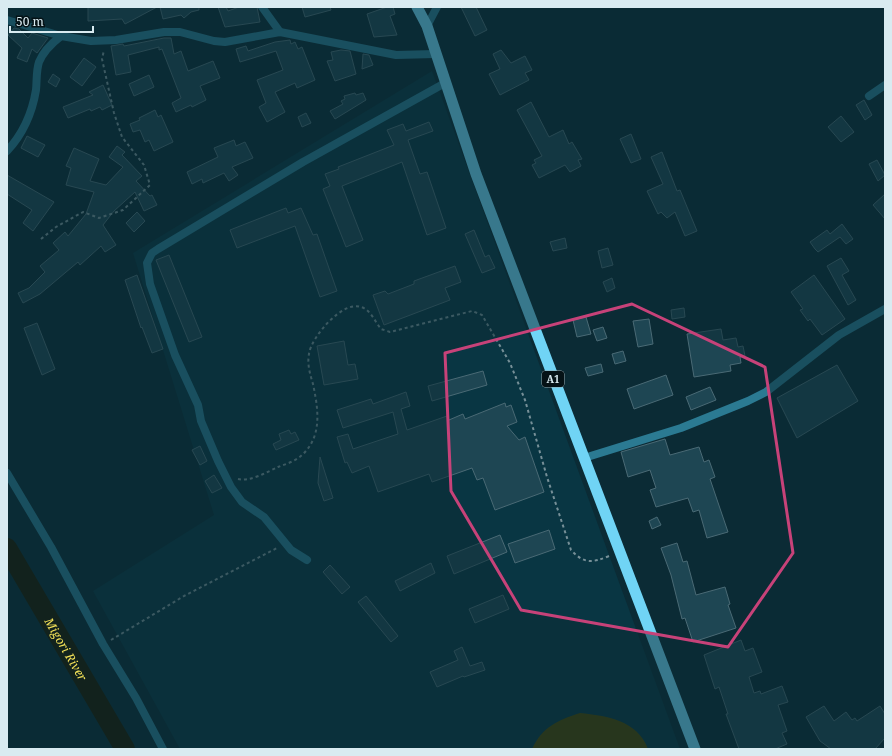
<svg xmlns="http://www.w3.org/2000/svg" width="892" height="756" font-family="'Noto Serif',serif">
  <rect width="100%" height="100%" fill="#0b2b35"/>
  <path fill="#093643" d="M432 71 680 749H180L93 591 214 515 133 253Z"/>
  <path fill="#4b4402" d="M580 713C607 716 637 720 648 749H532C542 727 558 720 580 713Z"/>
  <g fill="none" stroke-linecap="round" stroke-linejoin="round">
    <path stroke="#1c1800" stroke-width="20" id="s1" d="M7 548 125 749"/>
  </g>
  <g fill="#1e4653" stroke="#4a6a75">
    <path d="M88 7H157L125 24 122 19 88 21Z"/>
    <path d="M160 7H199V10L191 12 184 18 181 15 163 19Z"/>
    <path d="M218 7H226L228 11 239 7H257L260 22 225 27Z"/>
    <path d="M302 7H330L331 10 305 17Z"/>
    <path d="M387 7H393L395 14 390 16 397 35 374 37 367 14Z"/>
    <path d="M461 7H476L487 30 475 36Z"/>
    <path d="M14 28 19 29 28 38 32 33 48 38 37 53 32 49 27 62 17 58 22 48 8 35Z"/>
    <path d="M164 38H171L174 54 181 51 188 71 213 61 220 78 200 86 206 100 192 107 191 105 176 112 172 103 181 98 162 49 159 50V47L128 55 131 72 116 75 111 46 123 44 124 46Z"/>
    <path d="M290 40 291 44 295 42 298 49 302 47 315 80 297 88 295 83 275 92 285 112 267 122 259 107 266 103 257 80 283 70 276 51 240 62 236 49 246 46 248 51 275 42Z"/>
    <path d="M341 50 350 51 356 74 335 81 327 61 333 60 331 52Z"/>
    <path d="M501 50 511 63 525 56 532 70 525 73 529 80 500 95 489 74 500 69 493 54Z"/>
    <path d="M363 54 369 55 373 65 362 69Z"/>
    <path d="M84 58 96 67 82 86 70 77Z"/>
    <path d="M53 74 60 79 56 87 48 82Z"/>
    <path d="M149 75 154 87 134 96 129 84Z"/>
    <path d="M103 85 112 105 102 110 100 107 91 111 90 109 68 118 63 107 93 95 89 92Z"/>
    <path d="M355 93 356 95 363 93 366 100 335 119 330 111 343 104 341 101 345 99 344 96Z"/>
    <path d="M864 100 872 115 865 120 856 105Z"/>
    <path d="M531 102 549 137 563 130 569 144 572 142 582 159 578 160 581 166 570 172 565 165 539 178 532 165 536 163 534 160 542 156 517 110Z"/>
    <path d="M155 110 158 117 161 115 173 142 154 151 149 140 145 142 140 130 133 132 130 124 140 120 139 118Z"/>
    <path d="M306 113 311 123 302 127 298 117Z"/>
    <path d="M841 116 854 132 841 142 828 127Z"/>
    <path d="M429 122 433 131 408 140 420 174 427 172 446 228 427 235 402 162 342 186 363 240 346 247 323 189 330 186 325 174 339 169 338 167 394 145 387 130 403 124 406 131Z"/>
    <path d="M631 134 641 159 631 163 620 139Z"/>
    <path d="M27 136 45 145 38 157 21 148Z"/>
    <path d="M234 140 236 146 245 142 253 158 232 167 238 175 229 181 224 173 203 183 202 179 192 184 187 172 218 157 214 148Z"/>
    <path d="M117 146 125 152 122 155 142 176 136 181 150 196 152 195 157 205 144 211 135 192 114 211 103 225 116 245 105 252 101 246 80 265 78 262 40 294 23 303 18 293 29 288 45 272 40 266 59 250 53 243 65 232 68 236 86 214 94 192 66 185 71 168 66 166 74 148 99 159 90 181 106 185 123 167 109 157Z"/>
    <path d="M662 152 677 191 680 190 697 231 685 236 675 212 667 218 661 212 658 214 647 191 663 184 651 157Z"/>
    <path d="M877 160 885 175 878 181 869 164Z"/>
    <path d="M7 175 54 202 33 231 23 223 32 210 7 194Z"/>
    <path d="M885 194V219L873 205Z"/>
    <path d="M286 208 288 213 301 208 313 235 317 234 337 291 320 297 295 226 237 248 230 230Z"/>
    <path d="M137 212 145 221 134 232 126 223Z"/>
    <path d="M842 224 853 239 846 244 840 237 818 252 815 249 810 242 827 230 830 234Z"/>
    <path d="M474 230 485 257 489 255 495 268 482 273 465 234Z"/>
    <path d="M565 238 567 248 553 251 550 242Z"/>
    <path d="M608 248 613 265 602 268 598 251Z"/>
    <path d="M169 255 202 337 189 342 156 260Z"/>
    <path d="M841 258 849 271 842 275 856 300 848 305 827 266Z"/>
    <path d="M455 266 461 282 445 288 450 300 384 325 373 295 385 291 388 294 414 284V281Z"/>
    <path d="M137 275 163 349 152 353 142 327 141 328 125 280Z"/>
    <path d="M814 275 845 319 822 335 810 319 808 321 800 310 803 309 791 292Z"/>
    <path d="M612 278 615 288 607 292 603 282Z"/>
    <path d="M684 308 685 317 672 319 671 310Z"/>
    <path d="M586 317 591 334 577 337 573 320Z"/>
    <path d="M649 319 653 344 638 347 633 321Z"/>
    <path d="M37 323 55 369 42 375 24 328Z"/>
    <path d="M603 327 607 338 597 341 593 330Z"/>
    <path d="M721 329 723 340 736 338 738 347 743 346 745 356 740 357 741 363 730 365 731 371 694 377 687 334Z"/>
    <path d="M344 341 348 365 355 364 358 379 324 385 317 346Z"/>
    <path d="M623 351 626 361 615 364 612 354Z"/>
    <path d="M601 364 603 372 588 376 585 368Z"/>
    <path d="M837 365 858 401 797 438 777 398Z"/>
    <path d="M483 371 487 385 432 401 428 386Z"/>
    <path d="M666 375 673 395 634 409 627 389Z"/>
    <path d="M710 387 716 400 691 410 686 397Z"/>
    <path d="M406 392 410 406 401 409 407 430 447 416 449 420 463 414 465 419 505 403 506 407 511 405 517 422 507 426 519 440 525 437 544 492 495 510 483 478 477 480 472 468 432 482 429 474 378 492 369 466 352 473 347 462 345 463 337 437 348 434 353 449 398 434 393 412 343 428 337 410 371 399 373 404Z"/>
    <path d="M289 430 291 434 295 432 299 440 276 450 273 444 281 440 279 434Z"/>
    <path d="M665 439 670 455 699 447 704 462 709 460 715 477 710 479 728 532 707 538 699 510 693 512 688 498 656 507 650 490 656 488 650 470 628 477 621 452Z"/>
    <path d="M200 446 207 461 200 465 192 450Z"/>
    <path d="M320 457 333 498 324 501 318 483Z"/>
    <path d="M214 475 222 488 212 493 205 481Z"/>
    <path d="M657 517 661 525 652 529 649 521Z"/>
    <path d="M549 530 555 549 515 563 508 544Z"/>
    <path d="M500 535 507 552 454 574 447 556Z"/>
    <path d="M677 543 683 562 687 561 696 595 725 587 730 604 728 605 736 628 693 642 685 618 682 619 671 575 661 548Z"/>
    <path d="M431 563 435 573 400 591 395 581Z"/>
    <path d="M330 565 350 587 342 594 323 572Z"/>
    <path d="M503 595 509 609 475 623 469 609Z"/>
    <path d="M366 596 398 636 391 642 358 602Z"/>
    <path d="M741 640 745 651 753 648 762 672 749 677 754 693 760 691 761 694 782 686 788 702 778 705 787 731 782 733 787 744 775 749H739L726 714H728L719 687 715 689 704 655Z"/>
    <path d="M462 647 470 666 482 662 485 670 464 677 463 676 437 687 430 672 458 660 454 651Z"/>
    <path d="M824 706 834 721 846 712 852 720 855 718 857 721 880 706 885 714V738L875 749H831L820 741 806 717Z"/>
  </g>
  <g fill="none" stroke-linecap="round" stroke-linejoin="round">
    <g stroke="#779098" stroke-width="2" stroke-dasharray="3 3" stroke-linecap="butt">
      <path d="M41 239 56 227 83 212 99 218 123 210 150 185 144 165 122 137 114 113 102 59 104 50"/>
      <path d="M238 479C250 482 267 472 278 467 286 464 296 461 302 455 323 436 318 408 313 384 310 374 307 364 309 354 311 337 343 300 361 307 371 310 375 322 381 329L390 332 472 311 482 315 510 363 525 400 547 477 571 550C584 564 592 563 609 556"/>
      <path d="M111 640 184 596 277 548"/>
    </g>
    <g stroke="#2b7a92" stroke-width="8">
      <path d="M262 7 280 32"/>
      <path d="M7 20 61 36 91 41 116 40 164 32H180L214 41 225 42 280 32 396 55 435 54"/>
      <path d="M427 26 437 7"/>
      <path d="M869 96 885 85"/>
      <path d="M7 151C23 134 32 114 36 90 37 81 36 71 39 62 43 52 52 43 61 36"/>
      <path d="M584 458 681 428 748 401 766 392 839 335 885 309"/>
      <path d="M7 473 51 547 103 644 136 698 163 749"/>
      <path d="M307 560 291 550 264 517 242 502 231 487 218 461 201 421 198 405 175 355 150 284 147 263 152 253 158 249 303 162 445 83"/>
    </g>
    <path stroke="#70d4f5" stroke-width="11" d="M417 7 427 26 476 174 695 749"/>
  </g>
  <path d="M0 0H892V756H0ZM632 304 765 367 793 553 728 647 521 610 451 491 445 353Z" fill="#0b2b35" fill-opacity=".55" fill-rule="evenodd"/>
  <path fill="none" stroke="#c74279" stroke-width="3" stroke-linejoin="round" d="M632 304 765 367 793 553 728 647 521 610 451 491 445 353Z"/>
  <g text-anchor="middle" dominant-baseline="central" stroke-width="3" stroke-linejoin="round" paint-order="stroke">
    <rect fill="#051216" stroke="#99aaaf" stroke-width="1" x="542" y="371" width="22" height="16" rx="3"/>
    <g font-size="10" font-weight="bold" fill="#d9ebf1">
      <text x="553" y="379">A1</text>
    </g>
    <g font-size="12" font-style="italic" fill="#f4e258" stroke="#051216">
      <text stroke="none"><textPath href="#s1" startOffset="117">Migori River</textPath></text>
    </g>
  </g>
  <rect width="892" height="756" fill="none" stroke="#d9ebf1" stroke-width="16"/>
  <path d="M10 26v6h83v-6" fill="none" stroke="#d9ebf1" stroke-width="2"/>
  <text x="16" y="26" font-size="12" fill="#d9ebf1" stroke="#051216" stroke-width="3" paint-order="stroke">50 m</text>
</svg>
